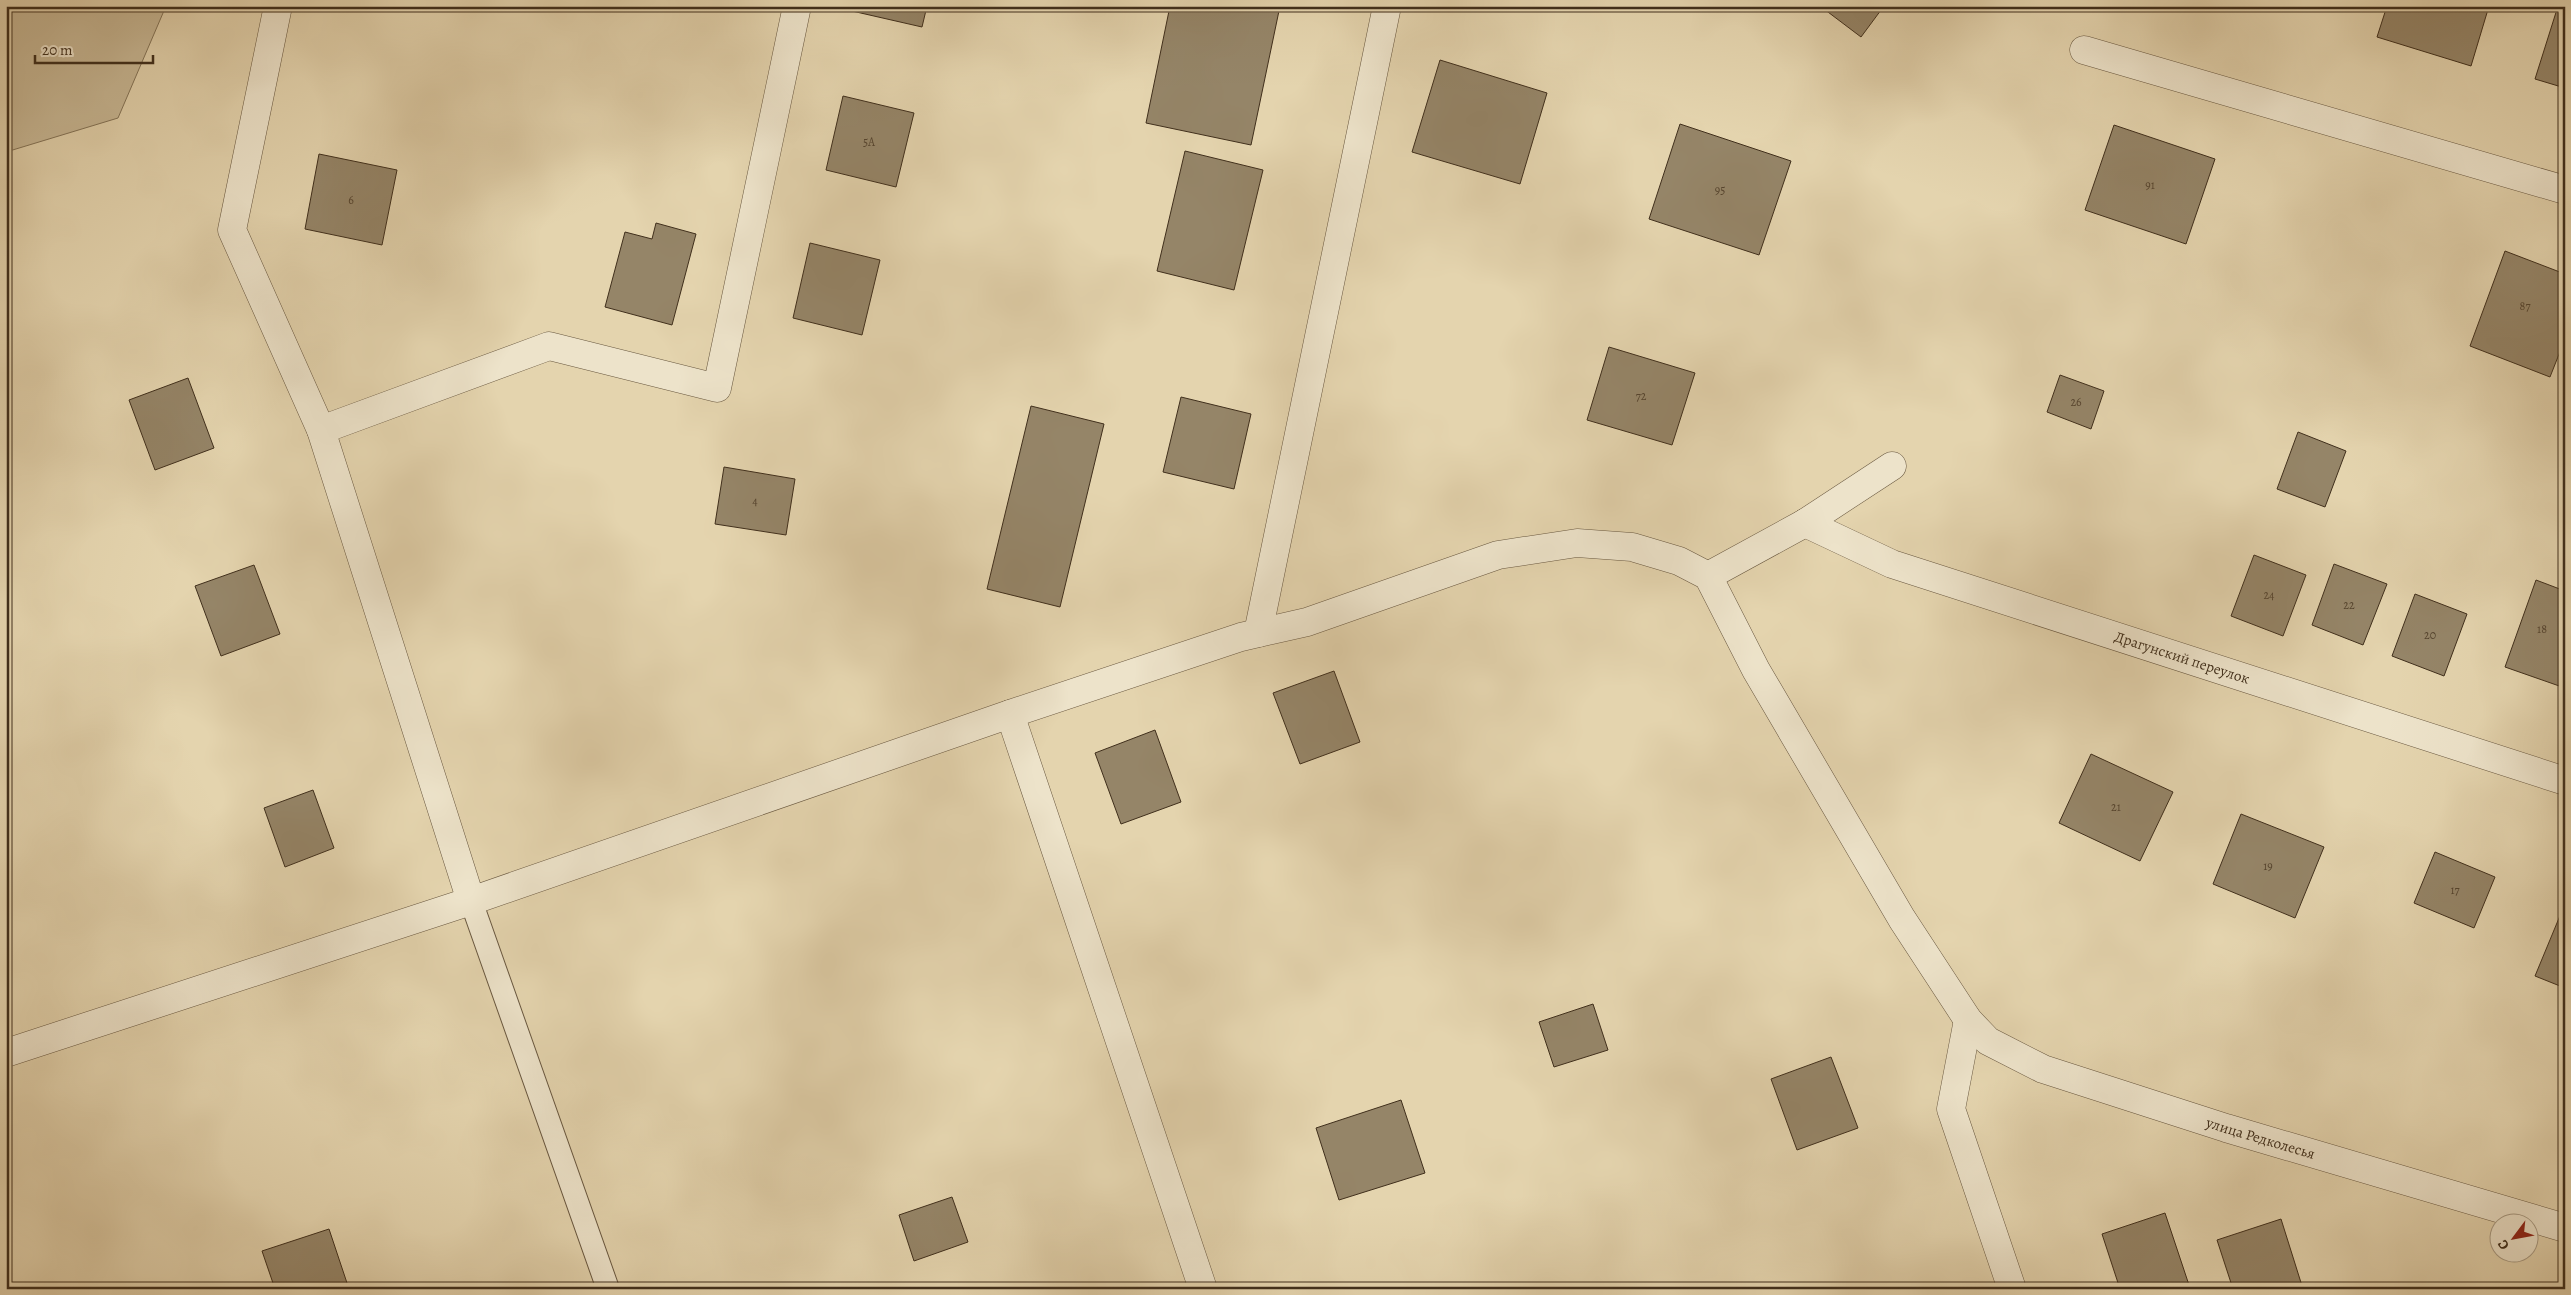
<svg xmlns="http://www.w3.org/2000/svg" width="2571" height="1295" font-family="Alegreya,serif">
  <rect width="100%" height="100%" fill="#e4d4ae"/>
  <filter id="stains"><feTurbulence type="fractalNoise" baseFrequency=".004" numOctaves="4"/><feColorMatrix values="0 0 0 0 .2 0 0 0 0 .09 0 0 0 0 .02 0 0 0 .5 -.17"/></filter>
  <radialGradient id="worn" r=".72"><stop offset=".6" stop-color="#630" stop-opacity="0"/><stop offset="1" stop-color="#630" stop-opacity=".3"/></radialGradient>
  <path fill="#c8b895" stroke="#847458" d="M6 6H166L118 118 6 152Z"/>
  <g fill="#958568" stroke="#402f1c">
    <path d="M853 6H927L922 27 852 11Z"/>
    <path d="M1170 6H1280L1251 145 1146 123Z"/>
    <path d="M1820 6H1884L1861 37Z"/>
    <path d="M2387 6H2489L2471 66 2377 37Z"/>
    <path d="M2558 6H2565V88L2535 79Z"/>
    <path d="M1440 60 1547 93 1520 184 1412 152Z"/>
    <path d="M843 96 914 113 896 187 826 170Z"/>
    <path d="M1680 124 1791 161 1759 255 1649 219Z"/>
    <path d="M2114 125 2215 159 2186 244 2085 210Z"/>
    <path d="M1185 151 1263 170 1234 290 1157 271Z"/>
    <path d="M319 154 397 170 382 245 305 229Z"/>
    <path d="M656 223 696 234 672 325 605 307 625 232 652 239Z"/>
    <path d="M810 243 880 260 862 335 793 318Z"/>
    <path d="M2505 251 2565 274V339L2550 377 2470 346Z"/>
    <path d="M1609 347 1695 373 1672 445 1587 420Z"/>
    <path d="M2060 375 2104 391 2091 429 2047 412Z"/>
    <path d="M188 378 214 448 155 470 129 400Z"/>
    <path d="M1181 397 1251 414 1234 489 1163 472Z"/>
    <path d="M1031 406 1104 424 1060 607 987 589Z"/>
    <path d="M2298 432 2346 451 2325 507 2277 489Z"/>
    <path d="M724 467 795 479 786 535 715 524Z"/>
    <path d="M2254 555 2306 575 2283 636 2231 616Z"/>
    <path d="M2334 564 2387 584 2363 645 2312 625Z"/>
    <path d="M254 565 280 634 221 656 195 586Z"/>
    <path d="M2536 580 2565 591V688L2505 667Z"/>
    <path d="M2415 594 2467 614 2444 676 2392 656Z"/>
    <path d="M1334 671 1360 742 1300 764 1273 693Z"/>
    <path d="M1155 730 1181 802 1121 824 1095 753Z"/>
    <path d="M2091 754 2173 792 2140 861 2059 823Z"/>
    <path d="M313 790 334 848 285 867 264 808Z"/>
    <path d="M2241 814 2324 847 2295 918 2213 884Z"/>
    <path d="M2435 852 2495 877 2474 928 2414 903Z"/>
    <path d="M2564 906H2565V988L2535 976Z"/>
    <path d="M1593 1004 1608 1050 1554 1067 1539 1022Z"/>
    <path d="M1831 1057 1858 1128 1797 1150 1771 1079Z"/>
    <path d="M1401 1100 1425 1173 1339 1200 1316 1128Z"/>
    <path d="M952 1197 968 1242 914 1261 899 1215Z"/>
    <path d="M2165 1213 2190 1288 2120 1289 2102 1234Z"/>
    <path d="M2281 1219 2303 1289H2233L2217 1240Z"/>
    <path d="M329 1229 348 1286 338 1289H275L262 1251Z"/>
  </g>
  <g fill="none" stroke-linecap="round" stroke-linejoin="round">
    <defs>
      <path id="lane" d="M471 901 608 1289"/>
      <g id="street">
        <path d="M278 6 232 230 321 430 471 901"/>
        <path d="M2084 50 2565 190"/>
        <path d="M321 430 549 346 717 388 797 6"/>
        <path id="s1" d="M1805 523 1892 564 2565 781"/>
        <path d="M1708 576 1805 523 1892 466"/>
        <path d="M1258 633 1387 6"/>
        <path d="M1010 714 1203 1289"/>
        <path d="M1968 1020 1951 1109 2012 1289"/>
        <path id="s2" d="M6 1053 471 901 1010 714 1241 637 1307 622 1498 555 1577 543 1632 547 1679 561 1708 576 1756 670 1902 919 1968 1020 1988 1041 2043 1069 2226 1128 2565 1228"/>
      </g>
    </defs>
    <use href="#lane" stroke="#695840" stroke-width="24"/>
    <use href="#street" stroke="#695840" stroke-width="29"/>
    <use href="#lane" stroke="#ede3ca" stroke-width="22"/>
    <use href="#street" stroke="#ede3ca" stroke-width="28"/>
  </g>
  <g text-anchor="middle" dominant-baseline="central" stroke-width="4.5" stroke-linejoin="round" paint-order="stroke">
    <g font-size="12" fill="#55442f">
      <text x="869" y="142">5А</text>
      <text x="2150" y="185">91</text>
      <text x="1720" y="190">95</text>
      <text x="351" y="200">6</text>
      <text x="2525" y="306">87</text>
      <text x="1641" y="396">72</text>
      <text x="2076" y="402">26</text>
      <text x="755" y="501">4</text>
      <text x="2269" y="595">24</text>
      <text x="2349" y="605">22</text>
      <text x="2542" y="629">18</text>
      <text x="2430" y="635">20</text>
      <text x="2116" y="807">21</text>
      <text x="2268" y="866">19</text>
      <text x="2455" y="890">17</text>
    </g>
    <g font-size="15" fill="#402f1c" stroke="#ede3ca">
      <text stroke="none"><textPath href="#s1" startOffset="401">Драгунский переулок</textPath></text>
      <text stroke="none"><textPath href="#s2" startOffset="2624">улица Редколесья</textPath></text>
    </g>
  </g>
  <rect width="2571" height="1295" fill="none" stroke="#e4d4ae" stroke-width="25"/>
  <rect x="8" y="8" width="2556" height="1280" fill="none" stroke="#402f1c" stroke-width="2.5"/>
  <rect x="12" y="12" width="2546" height="1270" fill="none" stroke="#402f1c"/>
  <g transform="translate(2514 1238) rotate(238)"><circle r="24" fill="#ede3ca" stroke="#a89b84"/>
  <path d="M0-4L9 19L0 12L-9 19Z" fill="#8f2418"/>
  <text y="-8" font-size="14" font-weight="bold" text-anchor="middle" fill="#402f1c">С</text>
  </g>
  <path d="M35 55v8h118v-8" fill="none" stroke="#402f1c" stroke-width="2.5"/>
  <text x="42" y="55" font-size="15" fill="#402f1c" stroke="#ede3ca" stroke-width="4" paint-order="stroke">20 m</text>
  <rect width="100%" height="100%" filter="url(#stains)"/>
  <rect width="100%" height="100%" fill="url(#worn)"/>
</svg>
